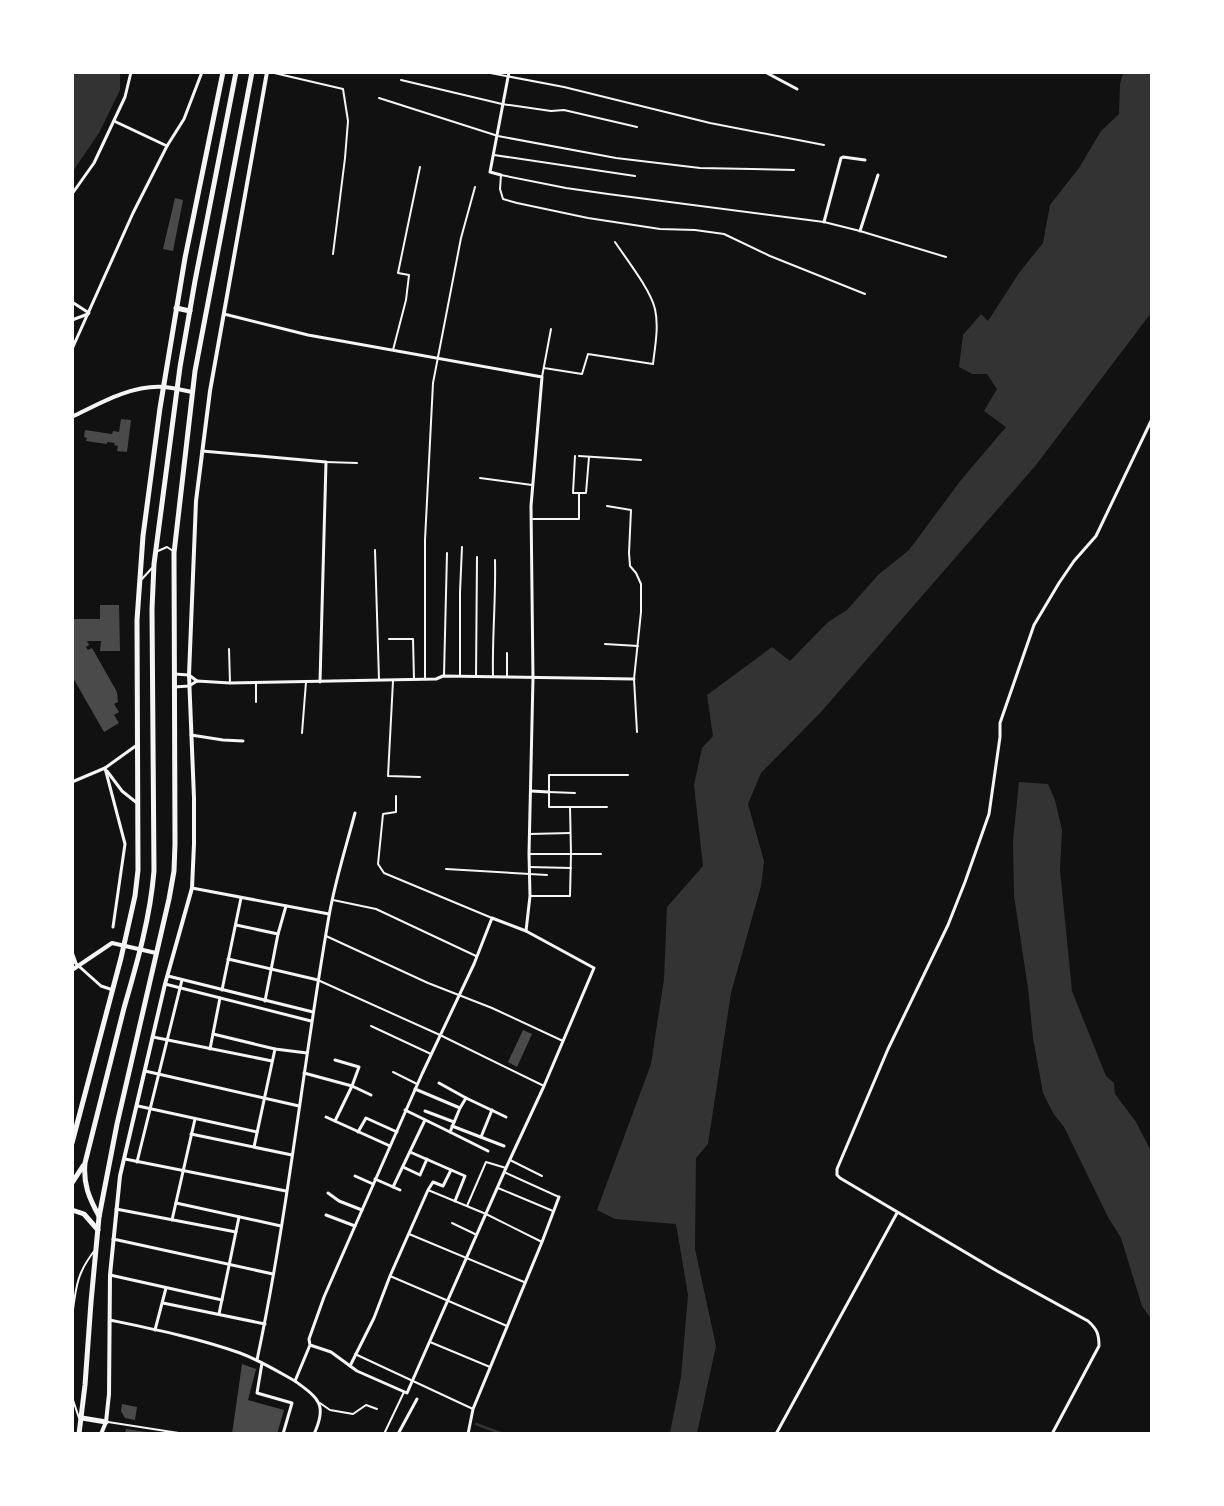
<svg xmlns="http://www.w3.org/2000/svg" width="1224" height="1506" font-family="Signika,sans-serif">
  <rect width="100%" height="100%" fill="#111"/>
  <g fill="#333">
    <path d="M73 72 120 73V90L99 133 73 171Z"/>
    <path d="M1123 73H1151V313L1036 465 821 712 761 773 748 804 764 861 761 886 731 993 708 1144 696 1158 695 1249 716 1346 697 1433H670L681 1377 688 1295 676 1224 615 1219 597 1210 651 1064 664 979 667 907 703 866 694 785 702 748 713 736 707 695 772 647 790 661 828 622 847 610 878 575 909 550 961 480 1006 427 984 411 997 389 987 374H972L959 367 963 335 981 314 988 321 1019 273 1043 243 1050 205 1079 168 1101 131 1119 114 1120 84Z"/>
    <path d="M1019 782 1048 784 1055 800 1062 830 1060 870 1072 991 1106 1076 1114 1083 1115 1094 1136 1122 1151 1151V1319L1142 1306 1138 1293 1121 1238 1108 1217 1064 1127 1053 1113 1043 1093 1033 1038 1028 988 1014 896 1013 841Z"/>
  </g>
  <g fill="none" stroke-linecap="round" stroke-linejoin="round">
    <path stroke="#333" stroke-width="2.5" d="M476 1424 503 1434"/>
  </g>
  <g fill="#4a4a4a">
    <path d="M175 198 183 200 173 251 163 249Z"/>
    <path d="M121 419 131 420 127 452 117 451 118 446 114 445 115 443 107 442V444L86 441 87 438 84 437 85 430 112 434 113 431 119 432Z"/>
    <path d="M100 605H119L120 651H100L101 641H87L89 645 86 647 88 650 92 648 117 692 118 702 114 704 119 712 114 715 119 723 104 732 72 676V619H100Z"/>
    <path d="M523 1030 532 1034 517 1067 508 1062Z"/>
    <path d="M242 1364 256 1369 248 1400 284 1410 277 1434H232Z"/>
    <path d="M122 1404 137 1407 135 1420 125 1418 121 1411Z"/>
    <path d="M126 1429 147 1432V1434H125Z"/>
  </g>
  <g fill="none" stroke-linecap="round" stroke-linejoin="round">
    <g stroke="#f5f5f5" stroke-width="2">
      <path d="M270 72 343 89 348 121 345 158 333 254"/>
      <path d="M485 72 564 87 710 123 824 145"/>
      <path d="M401 80 502 104 551 111 564 110 637 127"/>
      <path d="M379 98 498 136 616 158 700 168 794 170"/>
      <path d="M494 155 635 176"/>
      <path d="M865 294 770 256 724 234 695 230 660 229 588 218 517 203 503 199 500 189 501 175 566 188 608 194 824 222 860 231 946 257"/>
      <path d="M393 350 406 300 409 275 398 273 420 167"/>
      <path d="M544 368 582 374 588 354 653 364C655 346 659 327 655 309 650 289 627 260 615 242"/>
      <path d="M542 377 551 329"/>
      <path d="M575 456 573 493H586L589 457"/>
      <path d="M579 456 641 460"/>
      <path d="M326 462 357 463"/>
      <path d="M480 478 532 485"/>
      <path d="M607 506 631 510 629 553 630 566 636 573 641 584V612L634 679 637 732"/>
      <path d="M533 519H579V493"/>
      <path d="M375 550 379 680"/>
      <path d="M158 551 167 547 173 551"/>
      <path d="M142 579 152 568"/>
      <path d="M389 639H413L414 679"/>
      <path d="M605 644 638 646"/>
      <path d="M229 649 230 683"/>
      <path d="M507 653V677"/>
      <path d="M444 675 447 553"/>
      <path d="M460 676V592L462 547"/>
      <path d="M476 677 477 557"/>
      <path d="M493 677C492 638 496 599 495 560"/>
      <path d="M425 678V540L433 383 461 238 475 187"/>
      <path d="M393 681 388 776 420 777"/>
      <path d="M256 702V683"/>
      <path d="M302 733 306 682"/>
      <path d="M549 792 575 793"/>
      <path d="M396 796V812L383 814 378 864 384 873 492 918"/>
      <path d="M607 807H549V775H628"/>
      <path d="M530 834 570 833"/>
      <path d="M529 854H601"/>
      <path d="M529 867 571 868"/>
      <path d="M446 869 547 875"/>
      <path d="M530 896H570L571 854 570 807"/>
      <path d="M333 900 376 909 476 956"/>
      <path d="M326 936 428 983 492 1008 563 1041"/>
      <path d="M320 981 440 1035 544 1086"/>
      <path d="M371 1026 431 1054"/>
      <path d="M393 1072 417 1084"/>
      <path d="M510 1160 542 1176"/>
      <path d="M504 1172 559 1197"/>
      <path d="M498 1188 553 1211"/>
      <path d="M428 1190 486 1214 542 1242"/>
      <path d="M467 1206 486 1162 506 1168"/>
      <path d="M452 1223 477 1235"/>
      <path d="M409 1234 524 1282"/>
      <path d="M390 1276 507 1326"/>
      <path d="M72 1317C76 1288 76 1274 95 1250"/>
      <path d="M430 1342 490 1367"/>
      <path d="M355 1354 473 1409"/>
      <path d="M72 1397 79 1418"/>
      <path d="M320 1403 330 1410 353 1414 366 1405 377 1409"/>
      <path d="M108 1422 185 1434"/>
      <path d="M384 1434 404 1392"/>
    </g>
    <g stroke="#f5f5f5" stroke-width="3">
      <path d="M765 72 797 89"/>
      <path d="M114 121 167 146"/>
      <path d="M501 175 490 172 509 72"/>
      <path d="M72 194 94 163 125 97 131 72"/>
      <path d="M824 222 841 158 843 157 865 160"/>
      <path d="M860 231 878 175"/>
      <path d="M72 302 89 313"/>
      <path d="M224 314 308 335 542 377 531 506 533 678 529 854 530 896 526 931"/>
      <path d="M72 320 88 314"/>
      <path d="M72 349 133 213 167 146 184 119 202 72"/>
      <path d="M202 451 326 462 320 682"/>
      <path d="M174 674 189 675 197 681"/>
      <path d="M174 687 189 686 197 681 230 683 436 679 443 676 634 679"/>
      <path d="M191 735 223 740 243 741"/>
      <path d="M105 768 125 844 113 927"/>
      <path d="M107 771 122 791 137 803"/>
      <path d="M72 782 105 768 137 745"/>
      <path d="M531 791 549 792"/>
      <path d="M192 888 329 914"/>
      <path d="M236 925 278 934"/>
      <path d="M72 952 76 963"/>
      <path d="M228 959 318 980"/>
      <path d="M72 960 101 986 113 990"/>
      <path d="M168 976 313 1012"/>
      <path d="M165 984 311 1021"/>
      <path d="M222 990 241 898"/>
      <path d="M265 1001 278 934 286 906"/>
      <path d="M213 1034 275 1049 307 1053"/>
      <path d="M153 1037 272 1061"/>
      <path d="M210 1049 220 998"/>
      <path d="M145 1071 299 1106"/>
      <path d="M304 1073 352 1086 371 1095"/>
      <path d="M415 1089 460 1108"/>
      <path d="M466 1098 506 1117"/>
      <path d="M138 1106 257 1132"/>
      <path d="M405 1110 450 1132 460 1108 466 1098 439 1083"/>
      <path d="M425 1111 454 1122"/>
      <path d="M326 1117 390 1146"/>
      <path d="M335 1121 352 1086 359 1067 335 1060"/>
      <path d="M452 1126 504 1146"/>
      <path d="M358 1132 366 1118 397 1132"/>
      <path d="M450 1132 488 1151"/>
      <path d="M191 1134 292 1155"/>
      <path d="M481 1137 492 1110"/>
      <path d="M254 1147 275 1049"/>
      <path d="M410 1152 465 1176 455 1201"/>
      <path d="M125 1159 286 1191"/>
      <path d="M137 1162 182 980"/>
      <path d="M403 1167 420 1175 427 1159"/>
      <path d="M355 1176 373 1184"/>
      <path d="M375 1179 400 1190"/>
      <path d="M393 1187 425 1120"/>
      <path d="M328 1193 339 1201 362 1210"/>
      <path d="M176 1203 281 1226"/>
      <path d="M116 1209 236 1232"/>
      <path d="M326 1215 355 1226"/>
      <path d="M172 1220 195 1119"/>
      <path d="M113 1239 273 1274"/>
      <path d="M110 1275 222 1300"/>
      <path d="M163 1303 265 1324"/>
      <path d="M219 1314 239 1217"/>
      <path d="M110 1320C153 1329 198 1338 240 1353 259 1360 277 1371 295 1381L310 1345 309 1339 324 1297 355 1226 422 1074 474 964 492 918 526 931 594 968 544 1086 506 1168 407 1393 357 1371 331 1352 310 1345"/>
      <path d="M155 1330 166 1288"/>
      <path d="M257 1360C288 1214 303 1064 329 916 335 881 346 847 355 813"/>
      <path d="M262 1363 257 1393 292 1403 283 1434"/>
      <path d="M350 1366 374 1318 390 1276 428 1190 433 1182 443 1186 451 1170"/>
      <path d="M295 1381C318 1398 328 1404 314 1434"/>
      <path d="M398 1434 417 1399"/>
      <path d="M468 1434 473 1409 542 1242 559 1197"/>
      <path d="M776 1434 897 1213"/>
      <path d="M1052 1434 1099 1346C1099 1334 1097 1329 1088 1321L997 1271 840 1178 837 1175V1169L888 1049 948 925 965 882 989 814 1000 737V723L1034 625 1059 583 1074 561 1096 536 1152 419"/>
    </g>
    <g stroke="#f5f5f5" stroke-width="4">
      <path d="M72 417C100 403 133 384 165 387 174 388 183 390 192 392"/>
      <path d="M72 970 112 943 156 953"/>
      <path d="M101 1434 106 1422 109 1394 110 1275 120 1176 165 984 192 888 194 844V798L189 675 196 501 210 391 267 72"/>
    </g>
    <g stroke="#f5f5f5" stroke-width="5">
      <path d="M176 308 190 311"/>
      <path d="M72 1143 121 958 135 896 138 870 137 620 143 536 160 408 185 258 223 72"/>
      <path d="M72 1183 83 1166"/>
      <path d="M72 1210 84 1214 98 1230"/>
      <path d="M99 1216C89 1198 83 1184 85 1163 98 1112 111 1060 124 1008 137 963 150 919 154 871L152 609 154 564 180 367 195 281 236 72"/>
      <path d="M82 1418 106 1422"/>
      <path d="M79 1434 85 1385 91 1302 99 1217 117 1124 169 899 174 871 175 844 174 553 195 371 252 72"/>
    </g>
  </g>
  <rect width="1224" height="1506" fill="none" stroke="#ffffff" stroke-width="148"/>
</svg>
